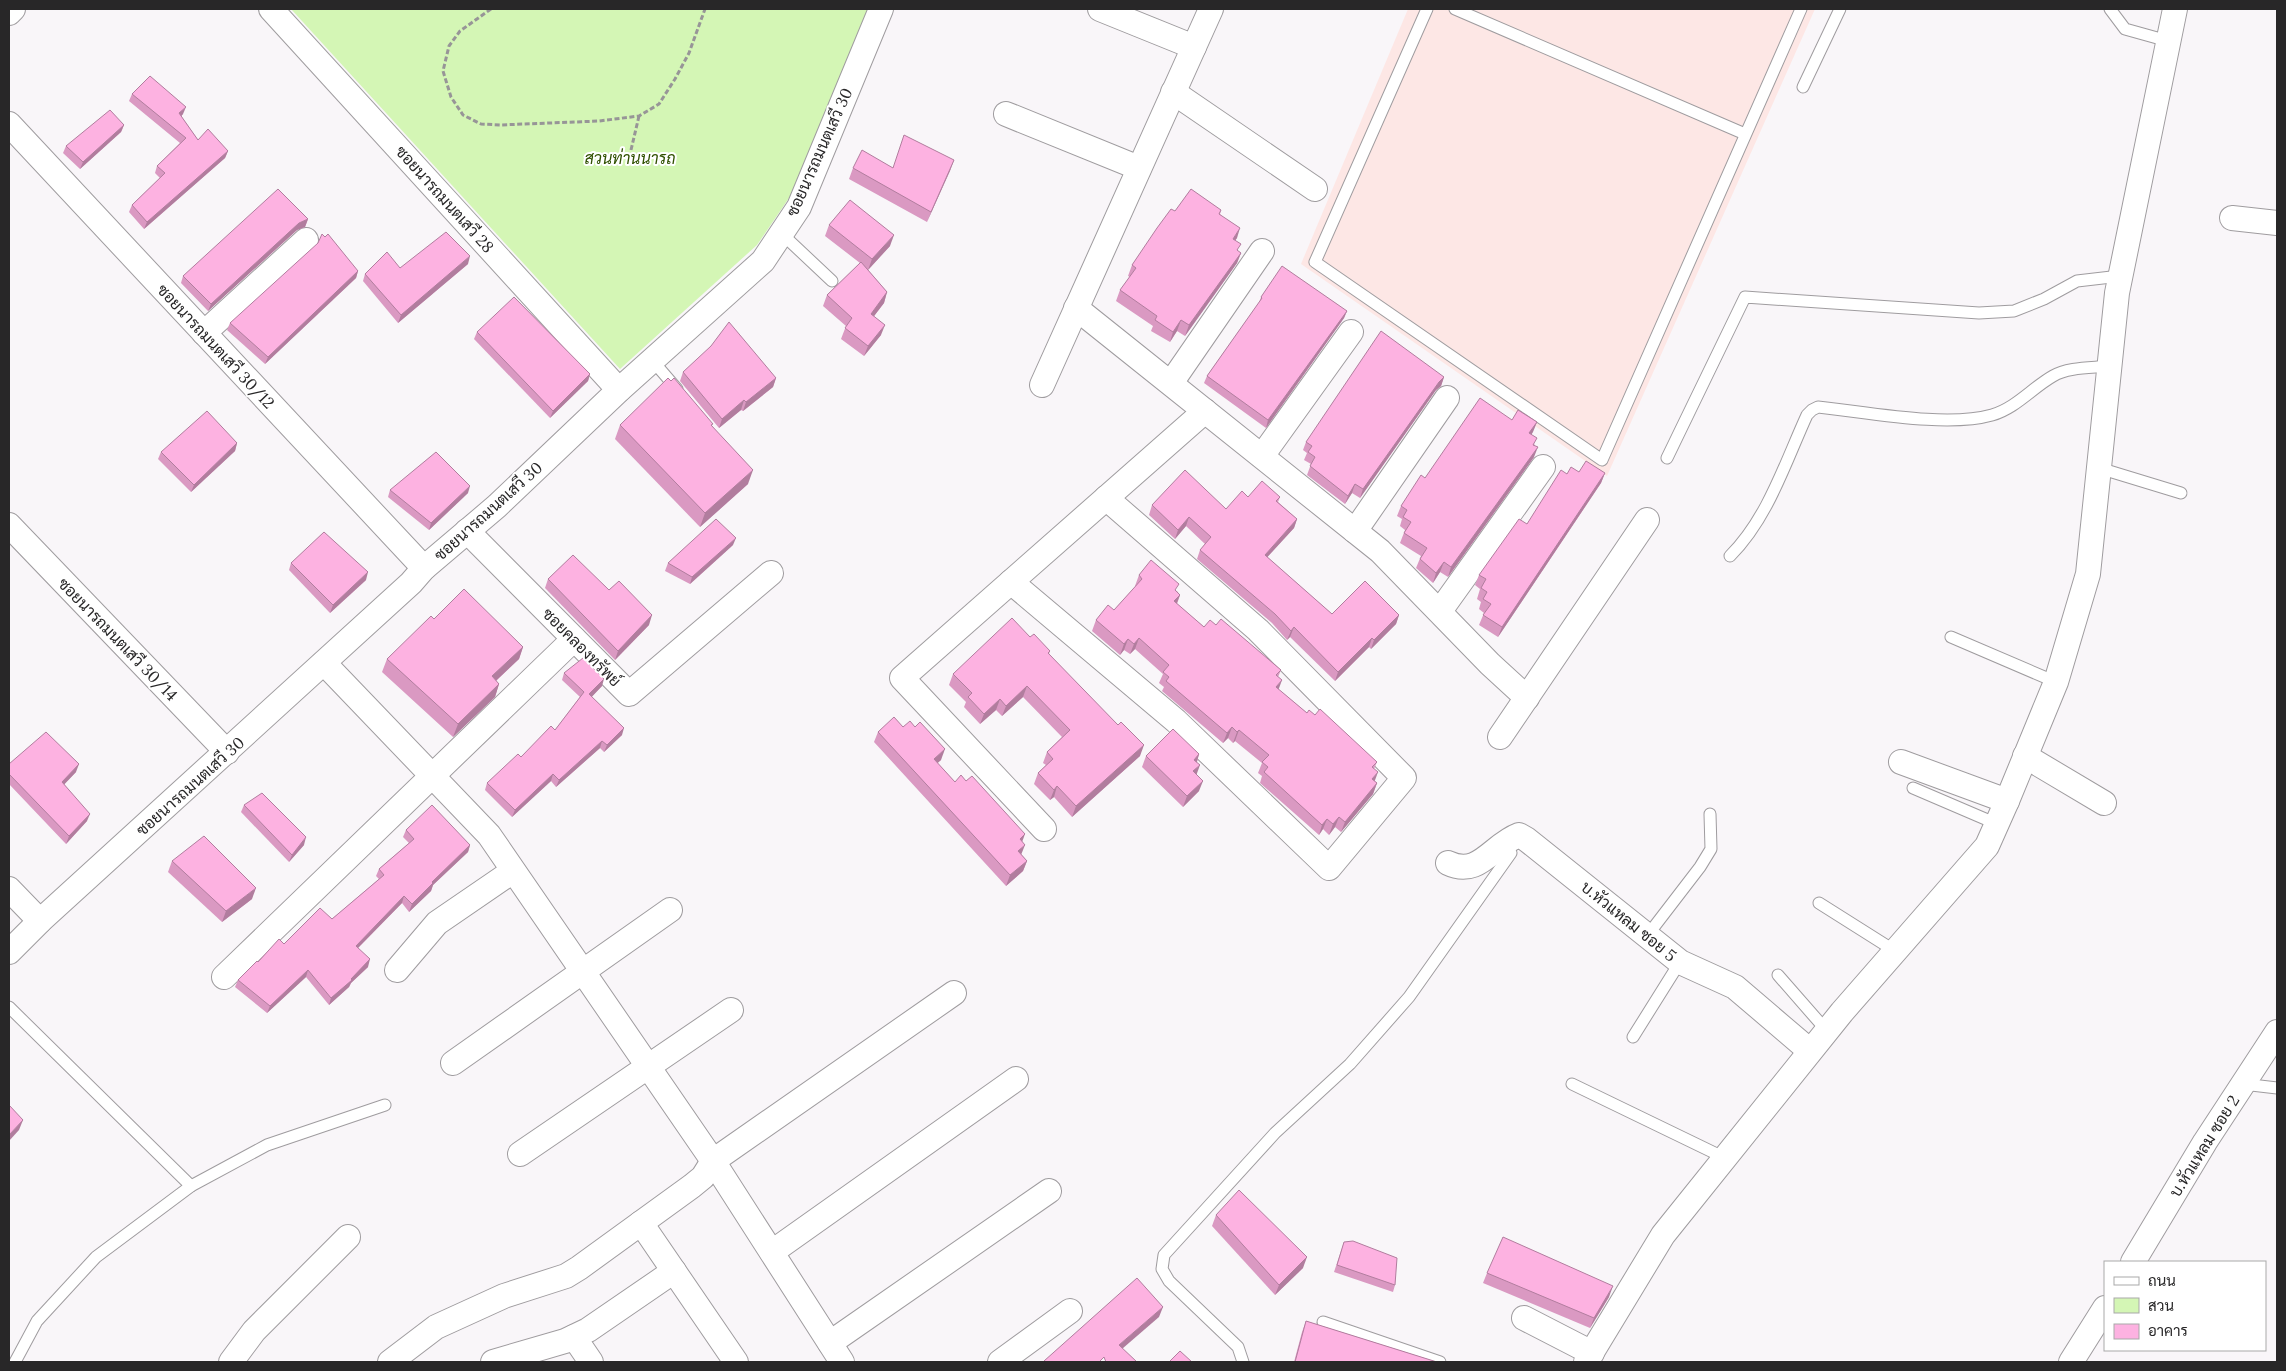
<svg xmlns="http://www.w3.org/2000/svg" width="2286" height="1371" font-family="Lora,Sarabun,serif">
  <rect width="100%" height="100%" fill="#f9f6f9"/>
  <path fill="#fde7e5" d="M1408 9H1815L1607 476 1301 264Z"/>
  <path fill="#d4f6b5" d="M291 9H868L791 195 757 245 620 369Z"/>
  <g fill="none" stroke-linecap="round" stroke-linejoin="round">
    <defs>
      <g id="service">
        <path d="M1427 9 1315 262 1602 460 1801 9"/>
        <path d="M1455 9 1745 134"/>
        <path d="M2110 9 2125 29 2168 41"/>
        <path d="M1803 87 1840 9"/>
        <path d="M781 233 832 281"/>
        <path d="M652 360 677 389"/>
        <path d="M1667 458 1745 297 1979 313 2014 311 2044 299 2077 281 2120 276"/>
        <path d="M2099 468 2181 493"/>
        <path d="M1730 556C1768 518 1785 463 1807 415L1812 410 1818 407C1867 412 1946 428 1992 415 2016 408 2032 388 2053 376 2068 367 2092 368 2109 366"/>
        <path d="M1951 637 2056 682"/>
        <path d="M1913 788 1997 824"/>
        <path d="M1819 903 1895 951"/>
        <path d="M1647 936 1700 867 1711 849 1710 814"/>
        <path d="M1778 975 1827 1031"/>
        <path d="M9 1007 191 1186 96 1257 37 1321 15 1362"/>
        <path d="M1633 1037 1680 962"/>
        <path d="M1572 1084 1725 1158"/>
        <path d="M2243 1084 2277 1088"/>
        <path d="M191 1186 267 1145 385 1105"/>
        <path d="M1323 1322 1440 1362"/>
        <path d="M1243 1362 1238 1347 1169 1281 1162 1269 1164 1255 1275 1133 1350 1064 1409 997 1511 853"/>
      </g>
      <g id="minor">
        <path d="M271 9 619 390"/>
        <path d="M1100 9 1194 47"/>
        <path d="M9 13 13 9"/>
        <path d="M1173 92 1315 189"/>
        <path d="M1006 114 1139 168"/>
        <path d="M9 124 424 568"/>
        <path d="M2232 218 2277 223"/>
        <path d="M1076 308 1380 551 1490 664 1527 698"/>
        <path d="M204 333 306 240"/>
        <path d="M1171 383 1262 251"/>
        <path d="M1042 385 1211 9"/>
        <path d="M1262 456 1351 332"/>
        <path d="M9 525 227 752"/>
        <path d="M467 531 629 694 771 573"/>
        <path d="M1355 531 1447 398"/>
        <path d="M1011 582 1176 721 1329 868 1404 778 1258 630 1106 498"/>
        <path d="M1440 611 1543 467"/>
        <path d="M324 663 489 835 713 1161 842 1362"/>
        <path d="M1500 737 1647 520"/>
        <path d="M2025 756 2104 803"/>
        <path d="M1901 762 2007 801"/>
        <path d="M1044 829 902 678 1205 411"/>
        <path d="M1448 863C1479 878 1492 845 1519 835L1526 839 1680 962 1735 987 1810 1051"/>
        <path d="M9 889 40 921"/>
        <path d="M9 952 40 921 411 583 424 568 497 506 619 390 763 261 799 207 881 9"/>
        <path d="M397 970 437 923 513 871"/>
        <path d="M224 977 574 639"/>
        <path d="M453 1063 670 910"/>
        <path d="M520 1154 731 1010"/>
        <path d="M641 1223 736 1362"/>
        <path d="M772 1252 1016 1079"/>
        <path d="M2133 1262 2205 1142 2277 1032"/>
        <path d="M1524 1318 1592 1353"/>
        <path d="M574 1337 591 1362"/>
        <path d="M830 1343 1049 1191"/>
        <path d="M231 1362 254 1331 348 1237"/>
        <path d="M390 1362 436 1327 504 1296 566 1276 579 1268 692 1186 703 1177 713 1161 954 993"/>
        <path d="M493 1362 565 1341 588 1330 674 1271"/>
        <path d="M1000 1362 1070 1311"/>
        <path d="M1586 1362 1663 1235 1842 1012 1987 846 2007 801 2056 682 2088 574 2117 293 2175 9"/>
        <path d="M2071 1362 2105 1308"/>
      </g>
    </defs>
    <use href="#service" stroke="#9f9c9f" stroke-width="13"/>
    <use href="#minor" stroke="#9f9c9f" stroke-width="26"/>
    <g stroke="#979597" stroke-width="3" stroke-dasharray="5 2.5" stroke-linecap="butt">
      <path d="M491 9 460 31 449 46 443 71 451 97 463 115 481 124 500 125 599 121 639 116 659 104 675 79 689 53 705 9"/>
      <path d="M631 150 639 116"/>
    </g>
    <use href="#service" stroke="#fff" stroke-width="11"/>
    <use href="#minor" stroke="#fff" stroke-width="24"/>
  </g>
  <g fill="#da99c2">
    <path d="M132 94 183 114 181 116 198 140 228 151 225 158 144 229 129 212 132 205 160 178 155 173 157 166 180 143 129 101Z"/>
    <path d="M124 125 121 132 80 169 63 153 66 146Z"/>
    <path d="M954 160 927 222 849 179 853 168H893Z"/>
    <path d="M1221 210 1220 214 1237 238 1235 240 1238 251 1241 253 1237 263 1185 336 1177 331 1170 342 1151 331 1153 326 1116 301 1120 290 1130 277 1128 276 1132 265 1175 211Z"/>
    <path d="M308 219 305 227 297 230 208 311 181 283 183 276Z"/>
    <path d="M829 225 890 246 868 270 887 292 884 303 874 316 881 335 864 356 841 339 846 326 823 306 827 295 860 263 825 236Z"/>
    <path d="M468 264 398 323 363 281 365 274 400 268Z"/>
    <path d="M358 271 356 278 265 364 227 330 230 323Z"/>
    <path d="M1261 297 1347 311 1344 318 1266 428 1204 383 1207 376 1259 303Z"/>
    <path d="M477 332 590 374 588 381 550 418 474 339Z"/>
    <path d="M683 372 776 378 773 387 743 411 741 410 719 428 680 381Z"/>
    <path d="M1444 377 1441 386 1436 390 1360 498 1352 493 1345 504 1307 475 1311 464 1304 460 1307 453 1303 450 1306 442Z"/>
    <path d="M1512 420 1537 422 1531 435 1535 446 1534 457 1448 577 1440 572 1433 583 1416 568 1421 556 1400 543 1405 530 1400 526 1402 519 1397 516 1401 506 1425 478Z"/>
    <path d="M620 425 712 426 748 484 700 527 615 439Z"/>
    <path d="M237 443 235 451 191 492 158 459 161 452Z"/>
    <path d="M1605 473 1601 483 1498 637 1479 625 1484 613 1479 609 1481 602 1477 599 1480 589 1475 585 1479 575 1527 524 1567 474Z"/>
    <path d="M390 490 468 493 429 530 388 497Z"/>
    <path d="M1248 497H1280L1278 502 1297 519 1294 528 1267 557 1332 614 1399 615 1396 624 1371 649 1369 647 1335 681 1290 637 1287 640 1272 623 1197 559 1200 550 1205 544 1186 526 1175 539 1149 515 1152 505 1226 509Z"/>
    <path d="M733 545 690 584 665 571 668 563Z"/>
    <path d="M291 563 366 580 330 613 289 570Z"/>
    <path d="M1139 575 1177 591 1180 595 1177 604 1204 627 1216 625 1281 670 1278 677V689L1307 713 1315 715 1377 762 1374 769V781L1377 783 1373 794 1341 832 1335 827 1329 835 1323 829 1319 835 1260 783 1262 776 1258 773 1262 763 1235 741 1233 743 1228 738 1223 743 1162 691 1164 687 1159 683 1163 674 1135 649 1130 654 1124 650 1120 655 1092 631 1096 620 1114 610 1135 587V586Z"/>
    <path d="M548 579 609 590 649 625 615 660 545 588Z"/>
    <path d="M434 619 523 647 519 659 496 681 499 684 495 697 453 737 382 672 387 659Z"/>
    <path d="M1030 637 1050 651 1049 654 1140 756 1072 817 1054 797 1050 800 1034 784 1038 773 1046 765 1043 763 1047 752 1062 737 1023 697 1002 716 996 710 980 724 964 707 966 702 949 685 953 674Z"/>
    <path d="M564 673 602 686 591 697 622 735 604 752 600 748 556 787 551 781 512 817 485 790 487 783 555 730 580 697 562 680Z"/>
    <path d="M878 732 941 760 937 763 955 782 1022 842 1021 854 1027 861 1023 871 1006 886 874 742Z"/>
    <path d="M1199 754 1197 762 1196 774 1199 791 1183 807 1142 767 1146 756Z"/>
    <path d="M9 764 76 772 64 784 87 821 66 844 9 784Z"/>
    <path d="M244 805 304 845 289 862 241 812Z"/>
    <path d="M406 830 470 845 468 852 433 885 431 891 409 912 402 903 358 948 368 967 351 983 349 987 329 1005 306 977 267 1013 235 987 238 980 258 962 284 944 332 919 379 879 376 876 379 869 409 843 403 837Z"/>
    <path d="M172 861 252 899 222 922 168 872Z"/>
    <path d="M1216 1215 1303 1268 1275 1295 1212 1226Z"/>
    <path d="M1344 1242 1395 1285 1393 1292 1334 1272Z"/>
    <path d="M1487 1273 1609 1297 1590 1328 1483 1283Z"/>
    <path d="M1306 1321 1437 1362H1294L1302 1332Z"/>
  </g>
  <g fill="#b17d9e">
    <path d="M186 107 183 114 177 121 179 113Z"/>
    <path d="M124 125 121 132 80 169 83 162Z"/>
    <path d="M228 151 225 158 144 229 147 222Z"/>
    <path d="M954 160 950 171 927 222 931 212Z"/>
    <path d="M308 219 305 227 297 230 208 311 211 304 299 223Z"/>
    <path d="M1240 228 1237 238 1229 249 1233 239Z"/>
    <path d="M894 235 890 246 868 270 872 259Z"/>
    <path d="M1241 253 1237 263 1185 336 1189 325Z"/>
    <path d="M470 256 468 264 398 323 401 315Z"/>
    <path d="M358 271 356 278 265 364 268 357Z"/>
    <path d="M887 292 884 303 868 324 871 314Z"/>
    <path d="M1347 311 1344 318 1266 428 1268 420Z"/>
    <path d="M1181 320 1177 331 1170 342 1173 332Z"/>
    <path d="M885 325 881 335 864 356 868 346Z"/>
    <path d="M590 374 588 381 550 418 553 411Z"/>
    <path d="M1444 377 1441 386 1436 390 1360 498 1363 489 1439 382Z"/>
    <path d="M776 378 773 387 743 411 746 402Z"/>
    <path d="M744 400 741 410 719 428 722 419Z"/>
    <path d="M1537 422 1533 432 1526 443 1529 433Z"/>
    <path d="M237 443 235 451 191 492 194 485Z"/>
    <path d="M1538 447 1534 457 1448 577 1451 567Z"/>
    <path d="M753 470 748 484 700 527 705 513Z"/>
    <path d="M1605 473 1601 483 1498 637 1502 627Z"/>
    <path d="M1355 484 1352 493 1345 504 1348 496Z"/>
    <path d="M470 486 468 493 429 530 431 523Z"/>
    <path d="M1189 517 1186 526 1175 539 1178 530Z"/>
    <path d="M1297 519 1294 528 1261 564 1265 555Z"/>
    <path d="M736 538 733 545 690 584 692 577Z"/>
    <path d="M1444 562 1440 572 1433 583 1436 573Z"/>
    <path d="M368 572 366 580 330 613 333 605Z"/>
    <path d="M1180 595 1176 605 1174 601Z"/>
    <path d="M652 615 649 625 615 660 618 651Z"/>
    <path d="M1399 615 1396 624 1371 649 1374 640Z"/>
    <path d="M1294 627 1290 637 1287 640 1291 631Z"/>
    <path d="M1139 638 1135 649 1130 654 1134 644Z"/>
    <path d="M1372 638 1369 647 1335 681 1338 672Z"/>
    <path d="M1128 639 1124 650 1120 655 1124 644Z"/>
    <path d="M523 647 519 659 487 689 492 676Z"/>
    <path d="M604 679 602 686 587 702 589 694Z"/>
    <path d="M1282 680 1278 691 1276 687Z"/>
    <path d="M499 684 495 697 453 737 458 724Z"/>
    <path d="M1027 686 1023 697 1002 716 1006 706Z"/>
    <path d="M1000 699 996 710 980 724 984 714Z"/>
    <path d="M1232 727 1228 738 1223 743 1227 733Z"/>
    <path d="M624 728 622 735 604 752 607 745Z"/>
    <path d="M1239 730 1235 741 1233 743 1237 732Z"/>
    <path d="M602 741 600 748 556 787 559 780Z"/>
    <path d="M1144 745 1140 756 1072 817 1076 806Z"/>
    <path d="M945 749 941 760 930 770 934 759Z"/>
    <path d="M1199 754 1196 765 1194 760Z"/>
    <path d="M79 764 76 772 60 789 62 782Z"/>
    <path d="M1200 765 1196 776 1193 771Z"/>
    <path d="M1378 772 1374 783 1372 779Z"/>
    <path d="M553 774 551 781 512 817 515 810Z"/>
    <path d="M1203 781 1199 791 1183 807 1187 796Z"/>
    <path d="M1377 783 1373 794 1341 832 1345 822Z"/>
    <path d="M1057 786 1054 797 1050 800 1054 790Z"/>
    <path d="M90 814 87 821 66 844 69 836Z"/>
    <path d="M1339 817 1335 827 1329 835 1333 824Z"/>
    <path d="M1327 819 1323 829 1319 835 1322 825Z"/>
    <path d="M1025 834 1021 845 1020 839Z"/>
    <path d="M306 837 304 845 289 862 292 855Z"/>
    <path d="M470 845 468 852 433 885 431 891 409 912 412 904 432 882Z"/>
    <path d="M1025 845 1021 855 1018 851Z"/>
    <path d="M1027 861 1023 871 1006 886 1010 875Z"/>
    <path d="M256 888 252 899 222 922 226 911Z"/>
    <path d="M404 896 402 903 353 953 356 946Z"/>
    <path d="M370 959 368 967 351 983 349 987 329 1005 331 998Z"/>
    <path d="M308 970 306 977 267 1013 270 1006Z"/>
    <path d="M23 1120 19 1130 9 1141V1135Z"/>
    <path d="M1307 1257 1303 1268 1275 1295 1279 1285Z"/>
    <path d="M1613 1286 1609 1297 1590 1328 1594 1318Z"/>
    <path d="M1163 1307 1159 1317 1115 1355 1119 1345Z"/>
  </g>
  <g fill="#fdb2e1" stroke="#b17d9e">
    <path d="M150 76 186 107 179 113 198 140 208 129 228 151 147 222 132 205 165 173 157 166 186 138 132 94Z"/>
    <path d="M110 110 124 125 83 162 66 146Z"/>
    <path d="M904 135 954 160 931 212 853 168 862 150 893 168Z"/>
    <path d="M278 189 308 219 299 223 211 304 183 276Z"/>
    <path d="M1191 189 1221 210 1219 214 1240 228 1233 239 1241 244 1237 250 1241 253 1189 325 1181 320 1173 332 1155 320 1157 316 1120 290 1136 268 1132 265 1157 228 1171 209 1175 211Z"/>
    <path d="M850 200 894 235 872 259 829 225Z"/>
    <path d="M446 232 470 256 401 315 365 274 387 252 400 268Z"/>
    <path d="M322 234 325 237 328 234 358 271 268 357 230 323 318 243Z"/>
    <path d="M861 262 887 292 871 314 885 325 868 346 845 328 852 318 827 295Z"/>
    <path d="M1282 266 1347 311 1268 420 1207 376 1262 298 1261 297Z"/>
    <path d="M514 297 590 374 553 411 477 332Z"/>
    <path d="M729 322 776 378 746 402 744 400 722 419 683 372 711 346Z"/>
    <path d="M1381 331 1444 377 1439 382 1363 489 1355 484 1348 496 1310 466 1315 457 1308 452 1312 446 1306 442Z"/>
    <path d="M668 378 671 381 674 378 713 424 711 425 753 470 705 513 620 425Z"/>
    <path d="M1480 398 1512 420 1518 410 1537 422 1529 433 1537 438 1533 445 1538 447 1451 567 1444 562 1436 573 1420 559 1427 548 1404 533 1411 522 1403 517 1407 510 1401 506 1421 475 1425 478Z"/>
    <path d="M207 411 237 443 194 485 161 452Z"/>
    <path d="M436 452 470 486 431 523 390 490Z"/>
    <path d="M1586 461 1605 473 1502 627 1483 615 1491 604 1483 599 1487 592 1481 588 1486 579 1479 575 1519 519 1527 524 1561 470 1567 474 1571 467 1579 472Z"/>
    <path d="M1185 470 1226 509 1242 491 1248 497 1262 481 1280 497 1276 501 1297 519 1265 555 1332 614 1365 581 1399 615 1374 640 1372 638 1338 672 1294 627 1291 631 1275 614 1200 550 1211 537 1189 517 1178 530 1152 505Z"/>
    <path d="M716 519 736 538 692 577 668 563Z"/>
    <path d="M324 532 368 572 333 605 291 563Z"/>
    <path d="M573 555 609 590 619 581 652 615 618 651 548 579Z"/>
    <path d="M1151 560 1179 584 1175 590 1180 595 1174 601 1204 627 1210 620 1216 625 1221 619 1281 670 1276 675 1282 680 1276 687 1307 713 1309 710 1315 715 1320 709 1377 762 1372 767 1378 772 1372 779 1377 783 1345 822 1339 817 1333 824 1327 819 1322 825 1264 772 1268 767 1262 762 1269 755 1239 730 1237 732 1232 727 1227 733 1166 681 1169 677 1163 672 1169 665 1139 638 1134 644 1128 639 1124 644 1096 620 1108 605 1114 610 1142 579 1139 575Z"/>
    <path d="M464 589 523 647 492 676 499 684 458 724 387 659 431 616 434 619Z"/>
    <path d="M1012 618 1030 637 1034 634 1050 651 1048 653 1118 725 1121 722 1144 745 1076 806 1057 786 1054 790 1038 773 1053 759 1047 752 1070 730 1027 686 1006 706 1000 699 984 714 968 697 972 693 953 674Z"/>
    <path d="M583 658 604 679 589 694 624 728 607 745 602 741 559 780 553 774 515 810 487 783 518 754 521 757 551 726 555 730 584 692 564 673Z"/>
    <path d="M894 717 903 727 910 721 915 727 920 722 945 749 934 759 955 782 961 775 966 781 972 776 1025 834 1020 839 1025 845 1018 851 1027 861 1010 875 878 732Z"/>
    <path d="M1173 729 1199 754 1194 760 1200 765 1193 771 1203 781 1187 796 1146 756Z"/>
    <path d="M46 732 79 764 62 782 90 814 69 836 9 774V764Z"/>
    <path d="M262 793 306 837 292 855 244 805Z"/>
    <path d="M432 805 470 845 432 882 433 883 412 904 404 896 356 946 370 959 351 979 352 980 331 998 308 970 270 1006 238 980 257 961 258 962 279 939 284 944 320 908 332 919 384 875 379 869 414 839 406 830Z"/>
    <path d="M204 836 256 888 226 911 172 861Z"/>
    <path d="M9 1105 23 1120 9 1135Z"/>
    <path d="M1239 1190 1307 1257 1279 1285 1216 1215Z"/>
    <path d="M1503 1237 1613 1286 1594 1318 1487 1273Z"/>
    <path d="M1353 1241 1397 1258 1395 1285 1337 1265 1344 1242Z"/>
    <path d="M1137 1278 1163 1307 1119 1345 1137 1362H1106L1104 1357 1099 1362H1045L1044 1361Z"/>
    <path d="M1306 1321 1437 1362H1295Z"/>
    <path d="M1180 1351 1192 1362H1169Z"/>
  </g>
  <g text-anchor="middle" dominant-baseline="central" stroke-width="4" stroke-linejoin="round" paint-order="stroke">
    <g font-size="16" fill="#282728" stroke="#fff">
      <text transform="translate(819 152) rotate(-66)">ซอยนารถมนตเสวี 30</text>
      <text transform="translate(445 199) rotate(48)">ซอยนารถมนตเสวี 28</text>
      <text transform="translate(216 346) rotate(47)">ซอยนารถมนตเสวี 30/12</text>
      <text transform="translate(488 511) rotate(-42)">ซอยนารถมนตเสวี 30</text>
      <text transform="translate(118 639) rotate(46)">ซอยนารถมนตเสวี 30/14</text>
      <text transform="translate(582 647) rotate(45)">ซอยคลองทรัพย์</text>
      <text transform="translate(190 786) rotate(-42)">ซอยนารถมนตเสวี 30</text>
      <text transform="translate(1629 921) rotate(39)">บ.หัวแหลม ซอย 5</text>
      <text transform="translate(2204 1146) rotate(-58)">บ.หัวแหลม ซอย 2</text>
    </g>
    <g font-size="16" font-style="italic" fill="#305000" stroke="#fff">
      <text x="630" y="158">สวนท่านนารถ</text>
    </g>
  </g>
  <rect width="2286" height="1371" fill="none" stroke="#282728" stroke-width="20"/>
  <rect x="2104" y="1261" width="162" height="90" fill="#ffffff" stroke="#a9a9a9"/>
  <rect x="2114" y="1277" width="25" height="8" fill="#ffffff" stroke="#a9a9a9"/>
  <text x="2148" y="1286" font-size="15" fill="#282728">ถนน</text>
  <rect x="2114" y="1298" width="25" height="15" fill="#d4f6b5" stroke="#a9a9a9"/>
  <text x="2148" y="1311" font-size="15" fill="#282728">สวน</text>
  <rect x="2114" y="1324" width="25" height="15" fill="#fdb2e1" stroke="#a9a9a9"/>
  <text x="2148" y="1336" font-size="15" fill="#282728">อาคาร</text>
</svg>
